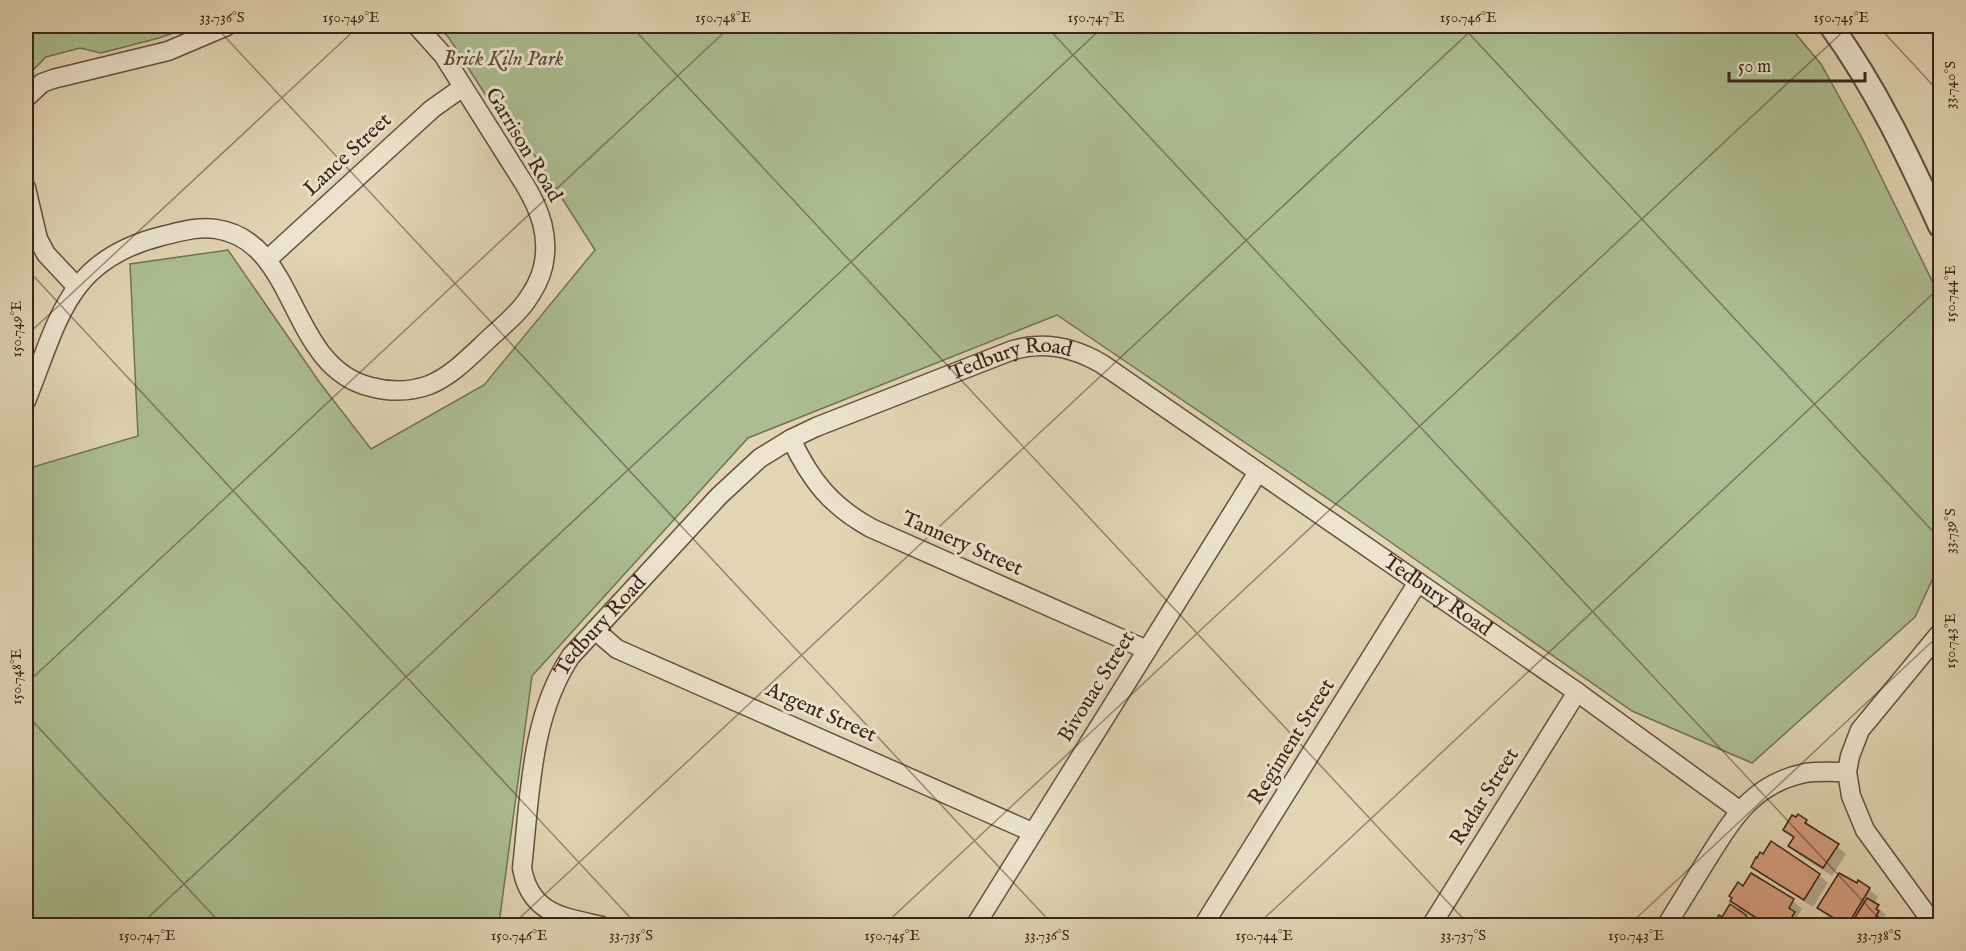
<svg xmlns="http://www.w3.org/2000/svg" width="1966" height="951" font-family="'IM FELL English',serif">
  <rect width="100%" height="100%" fill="#e1d5b3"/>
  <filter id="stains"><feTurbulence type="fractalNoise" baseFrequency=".00333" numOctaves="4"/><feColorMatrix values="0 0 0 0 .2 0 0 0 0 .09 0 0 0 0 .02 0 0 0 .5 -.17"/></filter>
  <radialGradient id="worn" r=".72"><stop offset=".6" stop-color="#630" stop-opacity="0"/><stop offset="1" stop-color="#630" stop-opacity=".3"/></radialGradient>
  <g fill="#acbe91" stroke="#737156" stroke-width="1.5">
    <path d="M26 26H193L159 38 101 53 80 48 46 57 33 70 26 72Z"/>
    <path d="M438 26H1789L1821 64 1862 138 1940 297V563L1915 617 1752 763 1632 711 1346 511 1057 315 748 438 532 676 499 924 505 925H26V469L138 436 130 264 228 250 320 383 371 449 484 385 595 250 507 112 501 119 449 38Z"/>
  </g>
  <g fill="#0003">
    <path d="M1806 821 1846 854 1832 876 1798 854 1790 846 1794 839 1785 829Z"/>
    <path d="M1763 856 1819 875 1828 883 1813 907 1762 875 1753 866Z"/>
    <path d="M1752 875 1793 901 1802 909 1797 917 1802 922 1800 926H1766L1740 910 1732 901Z"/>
    <path d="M1857 885 1869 889 1878 897 1874 904 1886 915 1884 918 1887 921 1885 924 1886 926H1842L1828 917 1819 908Z"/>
  </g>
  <g fill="#d49d7c" stroke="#3a241a" stroke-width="1.5">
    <path d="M1798 814 1807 820 1805 823 1839 844 1823 868 1788 846 1794 837 1783 830 1792 815 1796 817Z"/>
    <path d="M1771 841 1820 874 1804 900 1751 867 1756 857 1757 858 1760 852 1763 854Z"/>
    <path d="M1751 873 1794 899 1789 908 1795 912 1787 925 1781 921 1778 926H1769L1730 901 1732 898 1729 896 1738 882 1743 886Z"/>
    <path d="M1839 873 1857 883 1858 880 1870 888 1847 926 1817 908Z"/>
    <path d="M1867 898 1879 905 1876 909 1879 911 1876 916 1883 920 1879 926H1858L1852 922Z"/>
    <path d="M1730 904 1746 915V916L1760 926 1712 925 1719 915 1722 917Z"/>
  </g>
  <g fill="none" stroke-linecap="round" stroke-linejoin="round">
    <defs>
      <g id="minor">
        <path d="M26 98 42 83 53 79 168 51 227 26"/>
        <path d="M26 188 38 239 46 254 76 286"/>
        <path d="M267 260 432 109 463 87"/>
        <path d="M26 401C59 320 66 260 162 236 179 232 198 226 216 229 299 241 287 367 371 387 390 392 410 392 429 385 454 375 473 353 493 335 504 325 516 315 525 303 533 292 540 280 543 267 550 236 540 210 525 185L443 55 417 26"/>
        <path d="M791 439C811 481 831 506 871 528L1147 650"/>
        <path d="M595 630 617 649 1032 832"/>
        <path id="s1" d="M602 926C563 917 530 914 522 868 530 797 530 717 571 656L719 496 760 458 791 439 816 427 1013 350C1044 341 1075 348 1102 364L1577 692 1739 810"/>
        <path d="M975 926 1258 472"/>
        <path d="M1203 926 1418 582"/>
        <path d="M1431 926 1577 692"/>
        <path d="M1666 926C1680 903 1694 881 1708 858 1734 817 1753 784 1805 773 1819 771 1834 772 1847 772"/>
        <path d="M1935 926 1865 830 1851 796 1847 772 1850 756 1860 730 1940 633"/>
      </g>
      <path id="tertiary" d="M1831 26C1876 88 1908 156 1940 226"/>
    </defs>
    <use href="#minor" stroke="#645040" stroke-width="21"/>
    <use href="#tertiary" stroke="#645040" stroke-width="26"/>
    <use href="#minor" stroke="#ece4ce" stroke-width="18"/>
    <use href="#tertiary" stroke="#ece4ce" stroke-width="22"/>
  </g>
  <path fill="none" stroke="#3a241a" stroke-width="1.5" stroke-opacity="0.45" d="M215 26 1054 926M631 26 1470 926M1046 26 1886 926M1462 26 1940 539M1878 26 1940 93M26 268 638 926M26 336 359 26M26 684 731 26M26 714 223 926M139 926 1104 26M511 926 1476 26M883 926 1849 26M1256 926 1940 287M1628 926 1940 634"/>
  <g text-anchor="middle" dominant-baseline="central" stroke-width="6" stroke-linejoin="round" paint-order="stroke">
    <g font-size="21" font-style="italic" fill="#564a38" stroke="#ece4ce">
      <text x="503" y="59">Brick Kiln Park</text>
    </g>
    <g font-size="21" fill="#3a241a" stroke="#ece4ce">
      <text transform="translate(523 145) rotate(59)">Garrison Road</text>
      <text transform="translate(348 155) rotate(-43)">Lance Street</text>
      <text stroke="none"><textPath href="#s1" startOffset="873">Tedbury Road</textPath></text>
      <text transform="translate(962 544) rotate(24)">Tannery Street</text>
      <text stroke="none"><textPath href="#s1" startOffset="1377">Tedbury Road</textPath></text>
      <text stroke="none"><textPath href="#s1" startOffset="369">Tedbury Road</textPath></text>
      <text transform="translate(1097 687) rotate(-58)">Bivouac Street</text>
      <text transform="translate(821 713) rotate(24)">Argent Street</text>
      <text transform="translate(1292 742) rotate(-58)">Regiment Street</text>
      <text transform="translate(1485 797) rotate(-58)">Radar Street</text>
    </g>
  </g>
  <rect width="1966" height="951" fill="none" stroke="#e1d5b3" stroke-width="66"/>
  <path d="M1729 72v9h136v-9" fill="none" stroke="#3a241a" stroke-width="3"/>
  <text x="1738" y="72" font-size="18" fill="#3a241a" stroke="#ece4ce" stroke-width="4.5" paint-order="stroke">50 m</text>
  <rect x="33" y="33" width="1900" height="885" fill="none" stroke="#3a241a" stroke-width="2"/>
  <g font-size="15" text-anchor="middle" fill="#3a241a">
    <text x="222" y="22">33.736°S</text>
    <text x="351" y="22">150.749°E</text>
    <text x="723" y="22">150.748°E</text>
    <text x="1096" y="22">150.747°E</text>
    <text x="1468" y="22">150.746°E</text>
    <text x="1841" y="22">150.745°E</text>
    <text transform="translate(1950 85) rotate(-90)" y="5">33.740°S</text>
    <text transform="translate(1950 294) rotate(-90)" y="5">150.744°E</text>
    <text transform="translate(16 329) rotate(-90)" y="5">150.749°E</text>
    <text transform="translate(1950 531) rotate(-90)" y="5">33.739°S</text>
    <text transform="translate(1950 641) rotate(-90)" y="5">150.743°E</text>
    <text transform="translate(16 677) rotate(-90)" y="5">150.748°E</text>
    <text x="147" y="940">150.747°E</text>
    <text x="519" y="940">150.746°E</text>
    <text x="631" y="940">33.735°S</text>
    <text x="892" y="940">150.745°E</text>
    <text x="1047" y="940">33.736°S</text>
    <text x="1264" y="940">150.744°E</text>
    <text x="1463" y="940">33.737°S</text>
    <text x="1636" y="940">150.743°E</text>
    <text x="1879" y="940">33.738°S</text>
  </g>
  <rect width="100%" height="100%" filter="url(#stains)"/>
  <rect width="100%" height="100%" fill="url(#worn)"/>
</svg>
